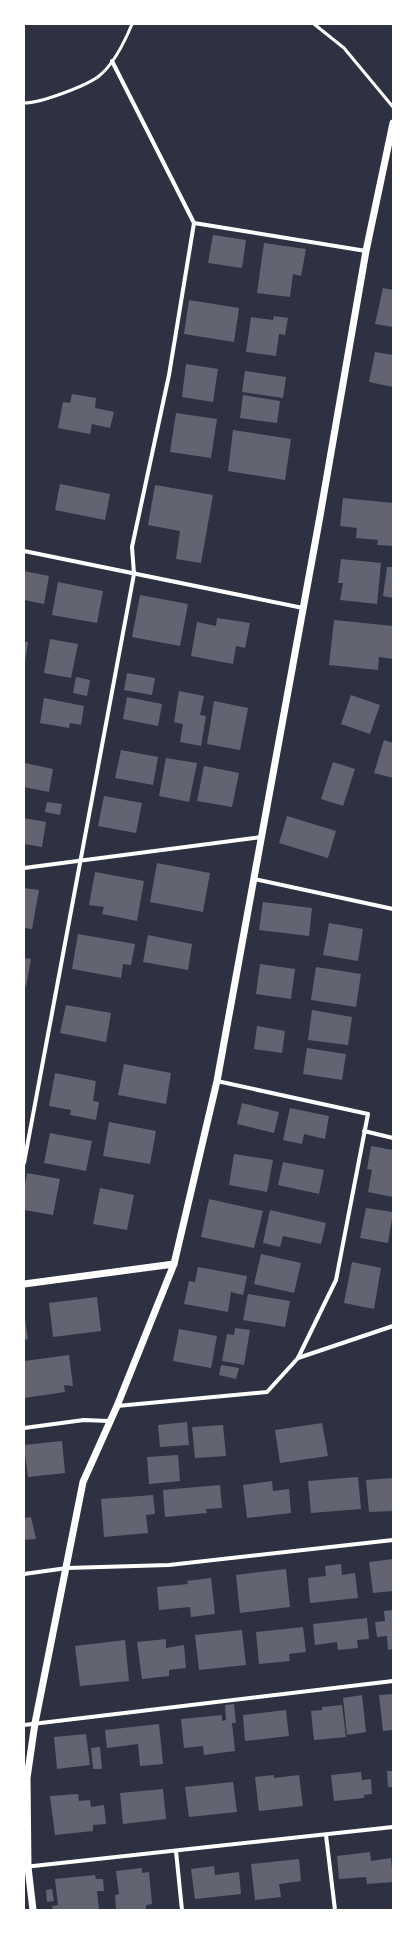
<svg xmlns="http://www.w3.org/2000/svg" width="417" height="1934" font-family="'Public Sans',sans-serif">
  <rect width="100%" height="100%" fill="#2d3142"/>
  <g fill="#626471">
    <path d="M213 235 246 240 242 268 208 263Z"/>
    <path d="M264 243 306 249 301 276 293 274 290 297 257 293Z"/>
    <path d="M383 288 393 290V327L375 324Z"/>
    <path d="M189 300 239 308 234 342 184 334Z"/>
    <path d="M274 316 288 318 285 335 279 334 276 356 246 352 251 317 273 320Z"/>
    <path d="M375 352 393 355V387L369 382Z"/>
    <path d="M186 364 218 369 213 402 182 397Z"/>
    <path d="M245 371 286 377 283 398 242 392Z"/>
    <path d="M72 394 96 398 95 408 114 412 110 428 92 424 90 434 58 428 63 402 70 403Z"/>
    <path d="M243 395 280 401 277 423 240 418Z"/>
    <path d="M176 413 217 419 211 458 170 452Z"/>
    <path d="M233 430 291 439 285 480 228 471Z"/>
    <path d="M60 484 110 494 105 520 55 510Z"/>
    <path d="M155 485 213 495 201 563 176 559 180 531 148 525Z"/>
    <path d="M343 498 393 503V546L377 545 378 540 356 538 357 528 340 526Z"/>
    <path d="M341 559 381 563 377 604 340 600 343 583H338Z"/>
    <path d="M387 567H393V598L383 596Z"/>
    <path d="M24 571 49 576 44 604 24 600Z"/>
    <path d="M58 582 103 591 97 623 52 615Z"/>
    <path d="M140 595 188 604 180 646 132 637Z"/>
    <path d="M217 618 250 623 245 648 236 646 233 664 191 656 197 622 216 626Z"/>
    <path d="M334 620 393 626V659L379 657 378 670 329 665Z"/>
    <path d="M50 639 78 644 71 678 44 673Z"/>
    <path d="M24 642H28L25 662H24Z"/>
    <path d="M127 673 155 678 152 695 124 690Z"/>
    <path d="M76 677 90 680 87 696 73 693Z"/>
    <path d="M179 691 204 696 200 715 206 716 201 746 180 742 183 724 174 722Z"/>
    <path d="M351 695 380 705 370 734 341 724Z"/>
    <path d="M127 697 162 704 158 726 123 719Z"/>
    <path d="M44 698 84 706 81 725 70 723 69 728 40 723Z"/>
    <path d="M214 701 248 708 240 750 207 744Z"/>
    <path d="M384 740 393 743V778L374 773Z"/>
    <path d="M121 750 158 757 153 785 115 778Z"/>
    <path d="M166 758 197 763 189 802 159 796Z"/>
    <path d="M333 762 355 769 343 806 321 799Z"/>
    <path d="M25 763 53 769 49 792 24 787Z"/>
    <path d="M204 766 239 773 232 807 197 801Z"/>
    <path d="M104 796 142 803 136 833 98 826Z"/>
    <path d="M47 802 62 804 60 815 45 812Z"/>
    <path d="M287 816 336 831 328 858 279 843Z"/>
    <path d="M24 818 46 822 42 847 24 844Z"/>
    <path d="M157 863 210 873 203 912 150 902Z"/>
    <path d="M95 872 144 881 137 921 102 914 104 907 89 905Z"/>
    <path d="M24 888 39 890 32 929 24 928Z"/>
    <path d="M263 902 312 908 309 936 259 930Z"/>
    <path d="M329 923 363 929 358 961 323 955Z"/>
    <path d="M78 934 135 944 131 965 123 964 121 978 72 969Z"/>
    <path d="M148 935 192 944 188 970 143 962Z"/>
    <path d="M24 958 31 959 26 987 24 986Z"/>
    <path d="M260 964 295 969 291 999 256 994Z"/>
    <path d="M316 967 361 974 356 1007 311 1000Z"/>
    <path d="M66 1005 111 1013 106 1042 60 1033Z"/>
    <path d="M312 1010 352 1017 348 1045 308 1040Z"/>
    <path d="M257 1026 285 1031 282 1053 254 1049Z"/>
    <path d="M307 1048 346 1054 342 1080 303 1074Z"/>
    <path d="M124 1064 171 1073 166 1104 118 1095Z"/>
    <path d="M55 1073 96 1081 93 1101 99 1102 96 1120 70 1115 71 1110 49 1106Z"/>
    <path d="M242 1103 279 1112 274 1133 237 1124Z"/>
    <path d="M290 1108 329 1116 325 1139 304 1134 302 1144 283 1140Z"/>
    <path d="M109 1122 156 1131 150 1164 103 1156Z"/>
    <path d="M50 1133 92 1141 86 1171 44 1163Z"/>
    <path d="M371 1146 393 1150V1197L368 1192 372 1170 367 1169Z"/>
    <path d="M234 1154 273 1160 267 1192 229 1185Z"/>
    <path d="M283 1162 324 1170 319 1194 278 1185Z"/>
    <path d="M27 1173 60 1179 53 1215 24 1210V1191Z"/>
    <path d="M100 1188 134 1195 127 1230 93 1224Z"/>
    <path d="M209 1199 263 1211 254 1248 201 1237Z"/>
    <path d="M366 1208 393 1212 388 1243 360 1238Z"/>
    <path d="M270 1210 326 1223 321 1244 283 1236 280 1247 263 1243Z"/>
    <path d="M261 1254 301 1263 294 1293 254 1284Z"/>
    <path d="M352 1262 381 1268 374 1309 344 1303Z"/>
    <path d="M198 1267 247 1276 243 1295 231 1292 228 1312 184 1304 189 1281 195 1282Z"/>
    <path d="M248 1294 290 1301 285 1327 243 1320Z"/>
    <path d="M97 1297 101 1331 53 1337 49 1303Z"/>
    <path d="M24 1313 28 1339 24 1340Z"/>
    <path d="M235 1328 250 1330 244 1365 222 1361 227 1334 234 1335Z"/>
    <path d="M179 1329 217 1336 211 1368 173 1361Z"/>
    <path d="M69 1355 73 1386 64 1385 65 1392 24 1398V1361Z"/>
    <path d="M221 1365 239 1368 236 1379 219 1375Z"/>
    <path d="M187 1422 189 1445 160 1447 158 1425Z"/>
    <path d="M322 1423 328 1456 280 1463 275 1430Z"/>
    <path d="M223 1425 226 1456 195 1458 192 1427Z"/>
    <path d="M62 1441 65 1473 28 1477 24 1445Z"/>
    <path d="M178 1455 180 1481 149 1484 147 1457Z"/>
    <path d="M358 1477 361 1509 311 1513 308 1481Z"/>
    <path d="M393 1478V1511L369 1512 366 1480Z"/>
    <path d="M272 1481 273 1491 289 1489 291 1513 247 1518 243 1485Z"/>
    <path d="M220 1485 222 1508 206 1509 207 1513 165 1517 163 1490Z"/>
    <path d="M153 1495 155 1514 146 1515 148 1533 104 1537 101 1499Z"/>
    <path d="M31 1517 36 1539 24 1540V1518Z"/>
    <path d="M393 1559V1591L373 1593 369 1562Z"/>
    <path d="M341 1564 342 1575 355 1573 358 1598 310 1603 308 1578 326 1576 325 1566Z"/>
    <path d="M286 1569 290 1607 240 1613 236 1575Z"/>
    <path d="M211 1578 215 1614 191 1617 190 1607 159 1610 157 1587 188 1584 187 1581Z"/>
    <path d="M393 1610V1649L388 1650 387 1636 377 1637 375 1622 385 1621 384 1611Z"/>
    <path d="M367 1618 369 1639 357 1640 358 1648 338 1650 337 1642 315 1645 313 1624Z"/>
    <path d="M303 1627 306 1652 289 1654 290 1661 259 1664 256 1632Z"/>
    <path d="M242 1630 246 1665 199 1670 195 1635Z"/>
    <path d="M166 1639V1648L184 1645 186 1668 169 1670V1676L142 1679 137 1642Z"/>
    <path d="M125 1640 129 1681 80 1686 75 1646Z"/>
    <path d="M393 1694V1730L383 1731 379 1695Z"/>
    <path d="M362 1695 366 1732 347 1735 343 1698Z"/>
    <path d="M234 1704 236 1723H232L235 1751 204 1755 203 1746 184 1748 181 1719 222 1715V1721L226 1720 225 1705Z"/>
    <path d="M342 1705 346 1737 314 1740 311 1711 322 1710V1707Z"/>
    <path d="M286 1710 289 1736 245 1741 243 1715Z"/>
    <path d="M159 1724 163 1764 140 1766 138 1744 107 1748 105 1730Z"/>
    <path d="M86 1734 90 1765 57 1769 54 1737Z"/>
    <path d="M100 1747 102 1769H93L91 1748Z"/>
    <path d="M387 1771H393V1787H388Z"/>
    <path d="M361 1772 362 1780 371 1779 372 1794 364 1795V1798L334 1801 331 1775Z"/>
    <path d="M274 1775V1778L299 1775 303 1806 259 1811 255 1777Z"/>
    <path d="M233 1782 237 1812 189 1817 185 1787Z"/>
    <path d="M163 1789 166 1819 123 1824 120 1793Z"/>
    <path d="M78 1794 79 1801 90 1800 91 1807 104 1805 106 1824 93 1825V1831L55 1835 50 1796Z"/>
    <path d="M370 1852 371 1861 391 1858 393 1882 367 1884 366 1877 339 1879 337 1856Z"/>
    <path d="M299 1859 301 1881 279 1884 281 1897 255 1900 251 1864Z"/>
    <path d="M214 1866 215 1875 239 1872 241 1894 195 1899 191 1869Z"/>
    <path d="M142 1868V1873L149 1872 152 1904 146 1905V1909H116L115 1895 119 1894 116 1871Z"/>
    <path d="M95 1875 96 1879H103L104 1891H97L99 1910H53L52 1906 58 1905 55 1879Z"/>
    <path d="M52 1889 54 1901 47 1902 46 1890Z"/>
  </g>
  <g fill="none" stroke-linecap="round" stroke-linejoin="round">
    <g stroke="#fff" stroke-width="3">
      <path d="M314 24 344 48 393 107"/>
      <path d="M24 103C41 103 86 86 99 76 114 64 125 41 132 24"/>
    </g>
    <g stroke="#fff" stroke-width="4">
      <path d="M194 223 366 251"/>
      <path d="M24 551 303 608"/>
      <path d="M24 868 261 837"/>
      <path d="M254 879 393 909"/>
      <path d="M364 1131 393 1138"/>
      <path d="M24 1163 134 574 132 547 169 375 194 223 112 61"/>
      <path d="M298 1358 393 1326"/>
      <path d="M117 1406 267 1392 298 1358 336 1280 368 1114 217 1081"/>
      <path d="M24 1428 84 1420 109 1421"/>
      <path d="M24 1574 67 1568 169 1565 393 1540"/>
      <path d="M24 1725 393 1681"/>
      <path d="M326 1835 335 1910"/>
      <path d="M176 1851 182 1910"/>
      <path d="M24 1867 393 1827"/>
    </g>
    <g stroke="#fff" stroke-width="7">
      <path d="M24 1284 174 1264"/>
      <path d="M33 1910 28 1867 27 1778 35 1723 83 1482 117 1406 174 1264 217 1081 320 516 366 251 393 123"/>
    </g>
  </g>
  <rect width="417" height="1934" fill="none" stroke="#ffffff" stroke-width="50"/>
</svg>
